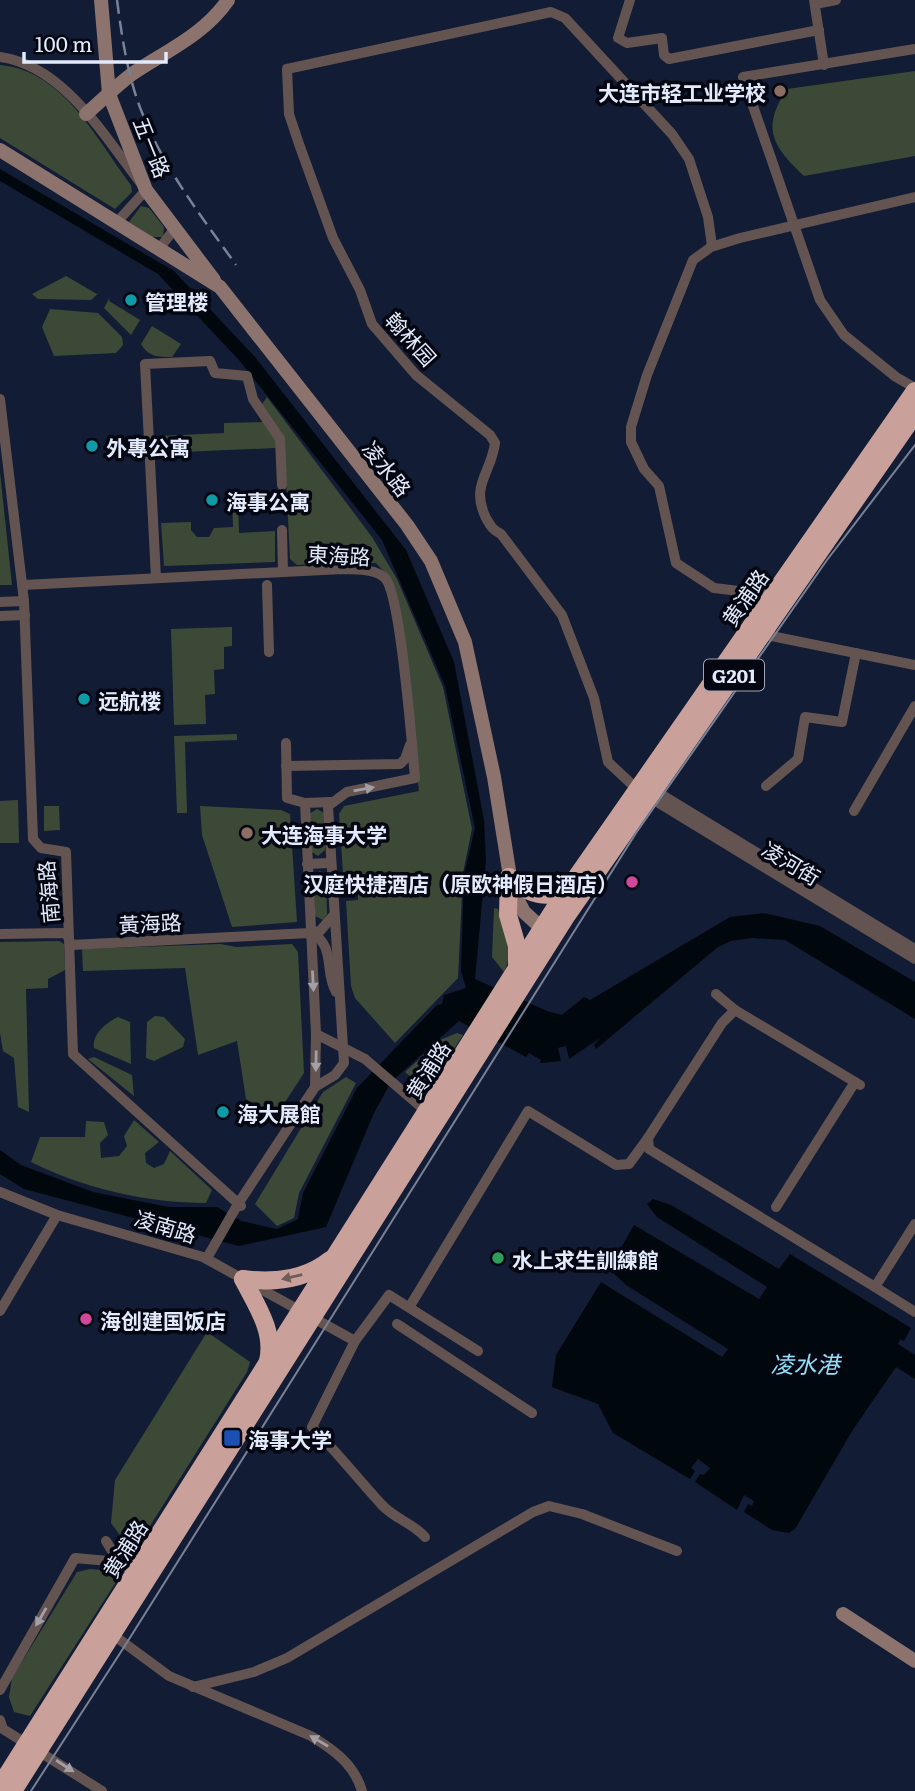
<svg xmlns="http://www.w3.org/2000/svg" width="915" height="1791" font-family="Literata,'Noto Sans SC',serif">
  <rect width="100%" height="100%" fill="#121c34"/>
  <g fill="#3c4936">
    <path d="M0 65C63 70 97 140 131 185L132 192 115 209 0 138Z"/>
    <path d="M915 71V156L804 176C772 146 761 128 787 89Z"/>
    <path d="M141 206 149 208 164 227 163 237H152L129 222Z"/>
    <path d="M66 276 97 294 101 291 91 300 38 299 32 294Z"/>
    <path d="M110 297 109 301 140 320 131 335 104 308Z"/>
    <path d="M50 309 98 313 122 337 123 345 116 353 54 356 42 327Z"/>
    <path d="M152 326 181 344 172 357C159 357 148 357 141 344Z"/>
    <path d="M267 397 372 537 397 579 443 687 472 829 463 873 458 978 395 1043 355 998 351 986 346 901 358 900V888H344L339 814 344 806 419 791 402 642 383 571 376 563 297 565 290 559 284 439 262 404Z"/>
    <path d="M266 422 275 436 276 448 160 453 159 436 224 433V423Z"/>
    <path d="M0 472 12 585H0Z"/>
    <path d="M232 500H238L239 533 275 531V562L164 566 161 523 191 522V530L197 537H209L214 528 233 527Z"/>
    <path d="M232 627V646L224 647V669L214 670 215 694 205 695 206 724 174 725 171 629Z"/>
    <path d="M237 734V740L185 742 187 813H177L174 736Z"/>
    <path d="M18 800 19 843H0V801Z"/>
    <path d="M44 806H59L60 830 44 831Z"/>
    <path d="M200 806 281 810 290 814 297 922 232 927 202 835Z"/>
    <path d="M317 809 324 813 325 850 318 856 312 852 309 814Z"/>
    <path d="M320 871 326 875 327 914 323 920 315 916 313 876Z"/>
    <path d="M494 908 498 909C504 931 515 951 504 972L492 957Z"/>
    <path d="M59 941 64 944 65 970 48 979V988L26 989 29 1112 18 1107 14 1058 3 1051 0 1033V942Z"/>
    <path d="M220 944 237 947 292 944 298 952 304 1073 274 1119 246 1099 237 1041 198 1055 185 968 83 971 82 949Z"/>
    <path d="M155 1016 164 1017 185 1039 183 1047 154 1061 146 1058 147 1022Z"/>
    <path d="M118 1017 130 1022 131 1064 94 1048C91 1035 107 1022 118 1017Z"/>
    <path d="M457 1033 463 1035 427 1091 405 1072 440 1040Z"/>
    <path d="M94 1057 132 1075 134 1096 88 1059Z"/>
    <path d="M346 1077 356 1083 299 1193 294 1218 277 1226 255 1204 323 1092Z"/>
    <path d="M134 1120 159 1142 145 1153 146 1163 154 1168 164 1164 170 1151 212 1190 206 1203C147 1203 83 1188 31 1162L40 1137H85L86 1121 104 1122 108 1135 100 1143 101 1158 119 1156 127 1146 124 1136Z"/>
    <path d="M207 1332 250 1362 247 1372 138 1545 128 1546 111 1523 115 1480Z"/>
    <path d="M90 1569C102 1570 112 1569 116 1582L30 1716 14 1712 9 1697 12 1678 77 1572Z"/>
  </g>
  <g fill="#00080e">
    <path d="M0 169 174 271 255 357 406 550 454 662 484 820 486 860 475 979 547 1011 562 1015 584 997 590 1000 730 917 764 913 820 926 915 982V1019L785 940 752 938 731 941 718 947 596 1049 594 1045 600 1038 569 1059 566 1046 558 1048 561 1061 540 1063 541 1060 529 1053 526 1057 459 1021 391 1082 374 1113 326 1227 239 1246 24 1189 0 1174V1150L21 1165 93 1192 169 1207H217L241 1221 277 1229 298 1219 303 1193 357 1088 437 1005 442 1004 444 995 466 988 461 971 464 875 475 828 445 686 382 540 239 360 158 274 0 181Z"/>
    <path d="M653 1199 671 1205 779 1269 790 1254 911 1328 904 1341 900 1339 898 1344 915 1355V1379L896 1367 852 1431 795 1529 789 1533 772 1530 744 1512 748 1504 752 1506 754 1501 744 1495 737 1510 695 1482 700 1474 704 1475 710 1468 698 1459 691 1468 695 1471 690 1479 613 1433 598 1404 552 1387 556 1355 601 1282 722 1357 728 1349 626 1285 609 1269 634 1225 759 1299 767 1287 657 1217 647 1204Z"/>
  </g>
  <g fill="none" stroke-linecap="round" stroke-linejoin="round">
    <g stroke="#645451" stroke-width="10">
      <path d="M630 0 618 38 627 43 662 38 664 55 669 59 819 30"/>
      <path d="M814 0 824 65"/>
      <path d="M815 4 836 0"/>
      <path d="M915 49 743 77 820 300 844 335 896 377 915 388"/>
      <path d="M0 57C66 66 107 141 146 190L117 222"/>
      <path d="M159 249 175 228"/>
      <path d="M0 399 24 601 33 839 41 848 66 852 73 1054 241 1206"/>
      <path d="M282 530 283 572"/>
      <path d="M156 578 145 364 210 361 215 373 247 376 253 399 280 439 282 485"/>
      <path d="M23 585 343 569C356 570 374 568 385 578 401 595 412 747 415 778L347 792 328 806 344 1063 335 1075 315 1087"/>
      <path d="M267 585 269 652"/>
      <path d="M773 595 714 588 676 563 659 486 644 469 631 442V427L647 375 693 260 711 247 740 238 915 197"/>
      <path d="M0 602 24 601"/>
      <path d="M0 616 25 615"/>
      <path d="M761 634 915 665"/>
      <path d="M286 743 287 798 305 803 331 802"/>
      <path d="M286 766 400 764 405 759 410 745"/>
      <path d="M766 786 798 759 805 717 842 722 856 653"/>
      <path d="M638 790 608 762 594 698 562 615 501 534C493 530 491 527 486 518 470 485 491 474 495 443L490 435 416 375 372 324 360 290 333 238 299 144 289 114 287 69 551 12 565 18 672 134 689 159 708 217 712 246"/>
      <path d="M654 790 915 949"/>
      <path d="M649 797 915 959"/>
      <path d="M854 811 915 706"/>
      <path d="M307 864 330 863"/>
      <path d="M311 933C336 945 324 971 336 992"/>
      <path d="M0 934 63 933 67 934 71 945 310 933 320 931 332 917"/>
      <path d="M716 994 735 1010 860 1085"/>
      <path d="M735 1010 722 1023 648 1138 649 1149 875 1287 915 1224"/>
      <path d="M316 1034 365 1059 427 1112"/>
      <path d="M0 1192 57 1215 203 1257 355 1341"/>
      <path d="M776 1207 855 1082"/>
      <path d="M207 1258 238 1204 315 1087 316 1034 305 803"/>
      <path d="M875 1287 915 1312"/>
      <path d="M410 1306 528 1111 616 1165 629 1164 648 1138"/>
      <path d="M0 1311 57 1215"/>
      <path d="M397 1324 532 1413"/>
      <path d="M425 1537C413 1523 395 1519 382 1505 358 1479 337 1452 312 1427L355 1341 389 1295 478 1351"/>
      <path d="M106 1541 119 1562 135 1573"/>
      <path d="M112 1634 169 1676 311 1736C334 1750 354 1764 362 1791"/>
      <path d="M193 1687 254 1672 287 1658 533 1512 549 1506 582 1514 677 1551"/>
      <path d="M0 1690 75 1558 119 1562"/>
      <path d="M0 1720 3 1729 102 1791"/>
    </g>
    <g stroke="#8d736e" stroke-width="14">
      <path d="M101 0 109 94 146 190 214 280"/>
      <path d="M86 114C101 101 116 86 132 74 166 51 204 35 228 0"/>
      <path d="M0 150 220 287 407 525 431 561 465 642 494 777 512 889 524 912 548 934"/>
      <path d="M843 1614 915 1661"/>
    </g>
    <g stroke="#caa19a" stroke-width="18">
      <path d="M509 877 508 915 517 946V966"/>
      <path d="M509 877C526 894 550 902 571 886"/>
      <path d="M243 1279C274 1283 305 1280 330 1260"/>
      <path d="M243 1279C256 1305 275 1331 268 1361"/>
      <path d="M0 1786 555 908 915 391"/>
      <path d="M13 1791 567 915 915 414"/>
    </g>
    <path stroke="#788196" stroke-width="2" d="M31 1791 126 1644 636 833 827 560 915 445"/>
    <path stroke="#788196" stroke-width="2.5" stroke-dasharray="14 7" stroke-linecap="butt" d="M117 0C122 38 128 79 143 115 165 170 202 217 236 265"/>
  </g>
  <defs><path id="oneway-solid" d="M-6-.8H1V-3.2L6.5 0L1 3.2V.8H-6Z" transform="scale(1.75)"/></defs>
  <g fill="#a39fa6">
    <use href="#oneway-solid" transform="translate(364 789) rotate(-10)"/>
    <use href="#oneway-solid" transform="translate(313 981) rotate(87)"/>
    <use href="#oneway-solid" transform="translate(316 1061) rotate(91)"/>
    <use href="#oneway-solid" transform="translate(41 1617) rotate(120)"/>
    <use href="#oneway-solid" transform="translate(319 1741) rotate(-150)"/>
    <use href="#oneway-solid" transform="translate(65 1766) rotate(33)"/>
  </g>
  <use fill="#715c5c" href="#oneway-solid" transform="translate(292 1277) rotate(167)"/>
  <g fill="#8d6e63" stroke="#040711" stroke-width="2.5">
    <circle cx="780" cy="91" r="7"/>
    <circle cx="247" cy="833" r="7"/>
  </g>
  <g fill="#0f9aa8" stroke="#040711" stroke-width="2.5">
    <circle cx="131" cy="300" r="7"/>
    <circle cx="92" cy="446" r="7"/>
    <circle cx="212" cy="500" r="7"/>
    <circle cx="84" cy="699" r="7"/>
    <circle cx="223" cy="1112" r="7"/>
  </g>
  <g fill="#d1479c" stroke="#040711" stroke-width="2.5">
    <circle cx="632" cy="882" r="7"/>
    <circle cx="86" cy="1319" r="7"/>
  </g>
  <circle fill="#2e9e5b" stroke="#040711" stroke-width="2.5" cx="498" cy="1258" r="7"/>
  <rect fill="#1a4fb4" stroke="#040711" stroke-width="2.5" x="223" y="1429" width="18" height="18" rx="3.5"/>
  <g text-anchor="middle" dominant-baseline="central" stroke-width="7" stroke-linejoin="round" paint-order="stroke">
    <rect fill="#040711" stroke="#9fa6b5" stroke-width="2" x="704" y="659.5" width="60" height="31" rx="5"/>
    <g font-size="19" font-weight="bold" fill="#e2eafb">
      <text x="734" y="675">G201</text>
    </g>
    <g font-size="21" font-weight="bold" fill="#e2eafb" stroke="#040711" text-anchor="start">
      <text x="766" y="91" text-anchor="end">大连市轻工业学校</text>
      <text x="145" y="300">管理楼</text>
      <text x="106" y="446">外專公寓</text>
      <text x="226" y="500">海事公寓</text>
      <text x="98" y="699">远航楼</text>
      <text x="261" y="833">大连海事大学</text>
      <text x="618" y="882" text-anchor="end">汉庭快捷酒店（原欧神假日酒店）</text>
      <text x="237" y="1112">海大展館</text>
      <text x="512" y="1258">水上求生訓練館</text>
      <text x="100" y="1319">海创建国饭店</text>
      <text x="248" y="1438">海事大学</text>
    </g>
    <g font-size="21" fill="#e2eafb" stroke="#040711">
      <text transform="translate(153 147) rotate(68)">五一路</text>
      <text transform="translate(412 338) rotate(48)">翰林园</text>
      <text transform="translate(388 468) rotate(52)">凌水路</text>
      <text transform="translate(339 554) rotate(3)">東海路</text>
      <text transform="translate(744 597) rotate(-55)">黄浦路</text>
      <text transform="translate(792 862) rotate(31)">凌河街</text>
      <text transform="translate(47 892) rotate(-95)">南海路</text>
      <text transform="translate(150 922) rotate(-3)">黃海路</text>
      <text transform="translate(427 1069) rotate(-58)">黄浦路</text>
      <text transform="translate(166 1225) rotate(17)">凌南路</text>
      <text transform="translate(124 1548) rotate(-58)">黄浦路</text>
    </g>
    <g font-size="23" font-style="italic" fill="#94e0f9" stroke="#040711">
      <text x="805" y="1363">凌水港</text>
    </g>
  </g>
  <path d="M24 52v10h142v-10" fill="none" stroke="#e2eafb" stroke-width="3.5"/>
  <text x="35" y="52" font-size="21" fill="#e2eafb" stroke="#040711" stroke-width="5" paint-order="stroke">100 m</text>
</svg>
